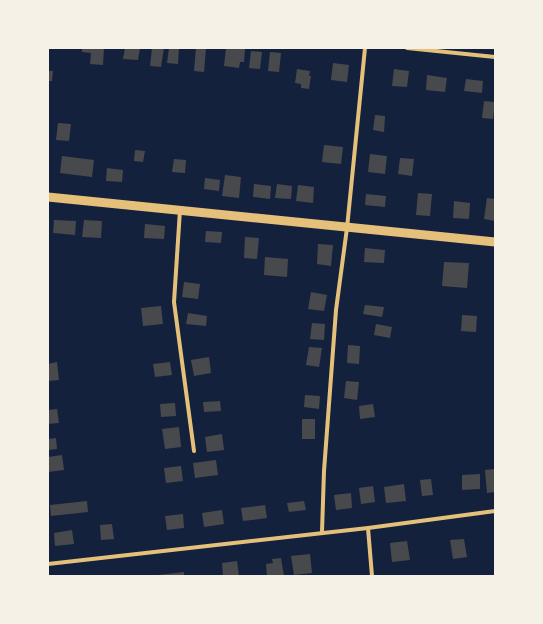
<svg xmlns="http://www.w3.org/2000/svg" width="543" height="624" font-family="Overpass,sans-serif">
  <rect width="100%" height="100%" fill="#14213d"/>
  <g fill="#48494c">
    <path d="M82 48H104L103 65 90 64 91 53 82 52Z"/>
    <path d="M125 48H140L138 60 123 59Z"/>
    <path d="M152 48H164L161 67 150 66Z"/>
    <path d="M169 48H179L178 64 167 63Z"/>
    <path d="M196 48H206L204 72 194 71Z"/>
    <path d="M226 48 245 49 244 62H240L239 68 224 66Z"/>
    <path d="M251 51 262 52 260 69 249 68Z"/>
    <path d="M270 52 281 53 279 72 268 71Z"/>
    <path d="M333 63 349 65 347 82 331 80Z"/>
    <path d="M297 69 310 71 309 76H311L309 89 301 88V84L295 83Z"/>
    <path d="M394 69 409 71 407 87 392 86Z"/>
    <path d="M48 71H53L52 81H48Z"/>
    <path d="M427 75 447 78 445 92 426 90Z"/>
    <path d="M466 79 483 81 482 93 464 91Z"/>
    <path d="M484 101 495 102 493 119 482 118Z"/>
    <path d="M375 115 385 116 384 132 373 130Z"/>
    <path d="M58 123 71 124 69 141 56 140Z"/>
    <path d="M324 145 343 147 341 164 322 162Z"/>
    <path d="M135 150 145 151 143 162 134 161Z"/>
    <path d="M370 154 387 156 385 174 368 172Z"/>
    <path d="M62 156 94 160 92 177 60 173Z"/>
    <path d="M400 158 414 159 412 176 398 174Z"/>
    <path d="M174 159 186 160 185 173 172 172Z"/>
    <path d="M107 168 123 170 122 182 106 181Z"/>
    <path d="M225 175 241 177 239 198 222 196Z"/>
    <path d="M205 178 220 180 219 191 204 189Z"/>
    <path d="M254 184 271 186 270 199 253 197Z"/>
    <path d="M277 184 292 186 291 199 275 198Z"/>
    <path d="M298 185 314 187 313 203 296 201Z"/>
    <path d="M418 193 432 194 430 216 416 215Z"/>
    <path d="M366 194 386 196 385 207 365 205Z"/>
    <path d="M487 198 495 199V221L484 219Z"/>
    <path d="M454 201 470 203 469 219 453 218Z"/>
    <path d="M54 220 76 221 75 235 53 233Z"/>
    <path d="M84 220 102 221 101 238 82 237Z"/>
    <path d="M145 224 165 226 164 239 144 238Z"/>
    <path d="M206 231 222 232 221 243 205 242Z"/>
    <path d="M245 237 259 238 257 259 244 258Z"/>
    <path d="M318 244 333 245 331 266 317 264Z"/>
    <path d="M365 248 385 250 384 263 364 262Z"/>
    <path d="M265 257 288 259 287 277 264 275Z"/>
    <path d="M444 262 469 263 467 288 442 286Z"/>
    <path d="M184 282 200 284 198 299 182 297Z"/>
    <path d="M311 292 327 295 324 311 308 309Z"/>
    <path d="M365 305 384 307 382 317 363 314Z"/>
    <path d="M161 306 163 324 143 326 141 308Z"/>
    <path d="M188 313 207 316 206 326 186 324Z"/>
    <path d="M462 315 477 316 476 332 461 331Z"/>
    <path d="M312 323 325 324 324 340 310 339Z"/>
    <path d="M376 324 392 327 390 338 374 335Z"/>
    <path d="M348 345 360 346 359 364 347 363Z"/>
    <path d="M309 347 322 348 319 367 306 365Z"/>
    <path d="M209 357 211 373 194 376 191 360Z"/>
    <path d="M57 362 59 380 48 381V364Z"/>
    <path d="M170 362 172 375 155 377 153 364Z"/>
    <path d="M346 381 359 382 357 400 344 398Z"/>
    <path d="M305 395 320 396 319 409 304 407Z"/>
    <path d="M220 401 221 411 204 412 203 402Z"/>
    <path d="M175 403 176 416 161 417 160 404Z"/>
    <path d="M373 404 375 417 360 419 359 406Z"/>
    <path d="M57 409 59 423 48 424V410Z"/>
    <rect x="302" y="419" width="13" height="20"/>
    <path d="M179 427 181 447 165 449 162 429Z"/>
    <path d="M222 434 224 450 207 452 205 437Z"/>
    <path d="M56 438 57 449 48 450V439Z"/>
    <path d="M62 455 64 470 48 472V457Z"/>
    <path d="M216 460 218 475 195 478 193 463Z"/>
    <path d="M181 466 183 481 166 483 164 468Z"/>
    <path d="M495 469V492L487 493 485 470Z"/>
    <path d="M480 474V489L462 490V475Z"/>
    <path d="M431 479 433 495 422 496 420 480Z"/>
    <path d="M404 484 406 501 386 503 384 487Z"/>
    <path d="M373 486 375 502 361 504 359 488Z"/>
    <path d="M351 493 352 508 336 510 334 495Z"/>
    <path d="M87 501 88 512 51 516 50 505Z"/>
    <path d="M304 501 306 510 289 512 287 503Z"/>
    <path d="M265 505 267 518 243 521 241 508Z"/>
    <path d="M222 510 224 524 204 527 202 513Z"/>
    <path d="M183 514 184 528 167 530 165 516Z"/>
    <path d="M112 524 114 539 101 540 100 525Z"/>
    <path d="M72 530 74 544 55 546 54 533Z"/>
    <path d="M464 539 467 557 453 559 450 540Z"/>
    <path d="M407 541 410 560 392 562 390 543Z"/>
    <path d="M310 554 312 573 294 575 291 556Z"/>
    <path d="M281 558 284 576H267L266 564 273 563 272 559Z"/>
    <path d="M237 561 239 576H223L222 563Z"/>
    <path d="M184 572V576H158V575Z"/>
  </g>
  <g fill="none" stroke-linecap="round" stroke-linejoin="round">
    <g stroke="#e5c07b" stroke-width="4">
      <path d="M407 48 495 57"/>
      <path d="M180 210 174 302 194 451"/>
      <path d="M368 528 372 576"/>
      <path d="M322 532 324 471 336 310 347 228 365 48"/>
      <path d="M48 564 368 528 495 511"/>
    </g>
    <path stroke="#e5c07b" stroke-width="9" d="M48 197 495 242"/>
  </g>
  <rect width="543" height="624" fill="none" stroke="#f6f1e7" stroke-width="98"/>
</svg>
